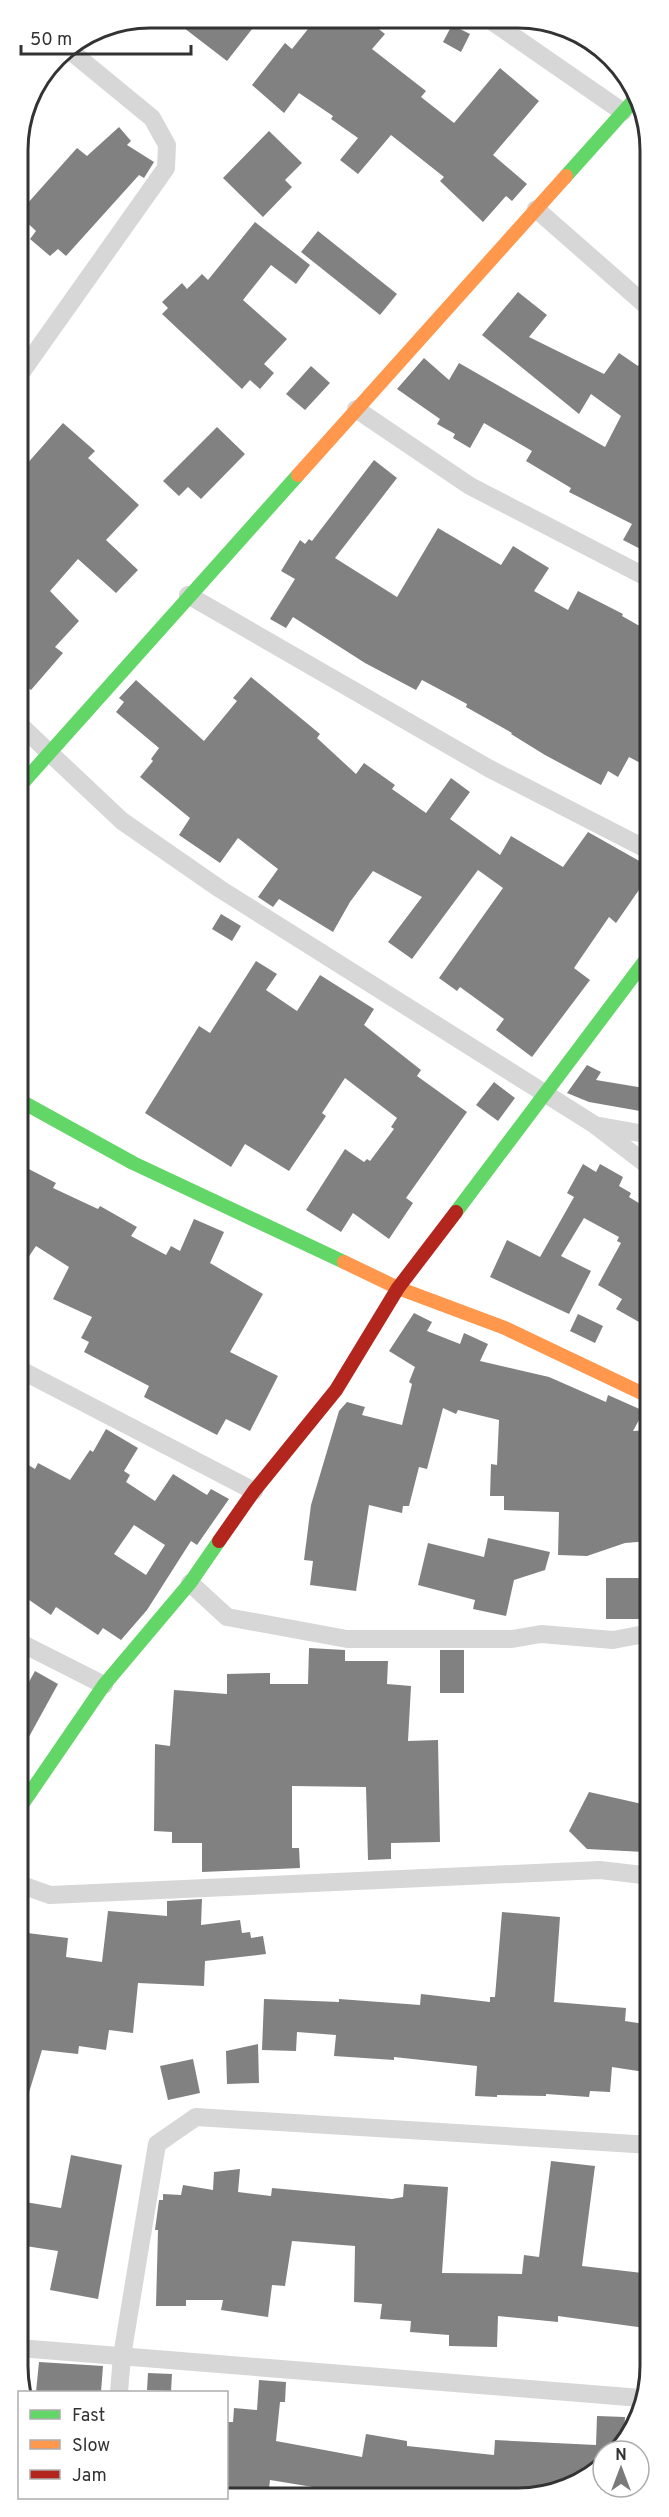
<svg xmlns="http://www.w3.org/2000/svg" width="669" height="2517" font-family="Overpass,sans-serif">
  <rect width="100%" height="100%" fill="#fff"/>
  <g fill="#818181" fill-rule="evenodd">
    <path d="M171 18 260 19 227 61Z"/>
    <path d="M316 19H366L385 34 372 49 426 91 421 97 454 123 500 68 539 101 493 155 527 184 512 201 506 196 483 222 440 181 444 177 391 135 358 174 340 160 358 138 331 119 333 116 299 93 284 113 252 85 285 43 292 49Z"/>
    <path d="M452 25 470 34 461 52 443 42Z"/>
    <path d="M119 127 131 141 127 145 154 162 144 178 139 175 66 256 58 249 50 256 30 239 36 231 18 214 77 148 87 156Z"/>
    <path d="M269 131 302 163 285 180 292 187 263 217 223 178Z"/>
    <path d="M255 222 310 265 296 284 271 265 243 300 287 339 264 364 274 373 260 389 250 380 242 389 162 314 168 308 162 302 182 283 187 289 202 274 208 280Z"/>
    <path d="M318 231 397 294 380 315 301 252Z"/>
    <path d="M518 292 547 315 529 337 604 374 619 353 638 366 650 351V554L623 540 632 524 569 492 571 488 526 461 532 451 484 423 470 448 453 438 455 434 437 424 440 419 397 389 424 358 449 380 459 363 605 447 621 416 591 394 579 414 482 335Z"/>
    <path d="M311 366 330 383 305 410 286 394Z"/>
    <path d="M63 423 95 451 88 458 139 505 106 540 138 570 116 593 78 559 50 591 79 621 55 647 63 653 31 690 18 680V474Z"/>
    <path d="M217 427 245 454 201 499 188 487 179 496 163 481Z"/>
    <path d="M374 460 397 478 335 558 397 597 438 528 501 565 513 546 549 568 534 591 568 610 578 591 623 614 622 616 650 632V768L629 757 618 777 608 771 601 785 545 755 511 734 512 733 466 707 467 704 422 680 416 690 365 663 293 617 286 628 270 619 295 579 281 571 300 540 305 544 309 539 312 541Z"/>
    <path d="M251 677 320 734 317 738 356 774 364 763 395 785 392 789 426 813 451 778 470 792 450 819 500 855 511 836 563 867 588 832 650 867V874L616 923 609 917 574 968 590 980 532 1057 496 1030 504 1019 460 987 457 991 439 978 503 888 478 870 412 959 388 942 422 897 373 871 350 902 333 932 279 899 273 907 258 897 278 869 238 838 220 863 179 835 190 818 140 777 153 761 151 759 159 748 116 712 124 702 119 698 136 680 204 741 237 701 233 698Z"/>
    <path d="M221 914 241 926 232 941 212 929Z"/>
    <path d="M256 961 277 974 266 990 297 1011 320 975 374 1009 364 1025 421 1070 417 1076 467 1112 406 1198 413 1203 389 1239 353 1213 341 1232 306 1210 345 1149 364 1162 367 1159 370 1161 394 1129 391 1127 397 1118 345 1078 322 1113 326 1116 289 1171 245 1144 231 1167 145 1113 199 1026 210 1033Z"/>
    <path d="M587 1065 601 1072 596 1080 644 1088 640 1111 589 1102 567 1093Z"/>
    <path d="M494 1082 515 1098 498 1121 476 1105Z"/>
    <path d="M19 1164 56 1183 53 1188 98 1209 100 1206 137 1227 131 1236 166 1255 171 1246 180 1251 194 1219 224 1232 210 1263 263 1294 230 1352 278 1376 250 1431 226 1419 217 1435 144 1397 149 1386 84 1352 89 1342 81 1338 92 1317 53 1299 69 1267 36 1246 19 1271Z"/>
    <path d="M583 1164 596 1172 600 1164 623 1177 619 1186 631 1193 629 1197 650 1210V1302L639 1322 616 1309 622 1299 598 1285 621 1243 617 1241 619 1237 584 1218 561 1256 591 1271 569 1314 490 1277 507 1240 540 1257 574 1197 567 1193Z"/>
    <path d="M414 1313 432 1322 427 1331 460 1344 464 1333 488 1344 480 1361 549 1377 606 1402 608 1395 644 1411 633 1431 649 1430 650 1541 625 1543 587 1556 558 1555 559 1512 504 1510V1496H490L491 1464 497 1465 499 1420 458 1410 456 1414 443 1408 427 1469 419 1467 409 1506H403L402 1513 369 1505 356 1591 310 1585 313 1561 304 1560 311 1505 339 1411 347 1402 365 1407 362 1415 402 1425 412 1384 409 1382 415 1367 389 1351Z"/>
    <path d="M578 1314 603 1326 595 1343 570 1331Z"/>
    <path d="M106 1429 138 1448 124 1471 130 1475 126 1482 155 1501 173 1474 207 1495 211 1489 229 1499 197 1545 191 1541 147 1610 121 1640 103 1628 98 1635 56 1607 51 1615 19 1593V1474L25 1463 35 1469 38 1463 70 1480 90 1450 93 1452ZM134 1525 165 1545 146 1575 114 1554Z"/>
    <path d="M488 1538 550 1552 545 1570 514 1580 506 1616 473 1609 475 1600 418 1585 428 1543 484 1557Z"/>
    <rect x="606" y="1578" width="44" height="41"/>
    <path d="M309 1648 345 1650V1661H388L387 1684 411 1686 408 1741 438 1740 440 1842 391 1843V1859L368 1860 366 1787 292 1786V1848H299L300 1868 202 1872V1843H172V1832L154 1831 155 1744 170 1746 174 1690 227 1694V1674L270 1673V1684H308Z"/>
    <rect x="440" y="1650" width="24" height="43"/>
    <path d="M35 1671 58 1684 19 1755V1700Z"/>
    <path d="M589 1792 651 1806V1826L644 1852 587 1849 569 1831Z"/>
    <path d="M202 1899 201 1925 240 1920 242 1933 250 1932 251 1938 263 1936 266 1954 205 1961 204 1986 138 1983 133 2033 109 2030 106 2050 79 2046 78 2054 42 2050 23 2112 19 2111V1932L68 1938 66 1957 102 1962 108 1911 167 1916V1901Z"/>
    <path d="M502 1912 560 1917 554 2002 626 2008 625 2021 651 2025V2073L612 2067 610 2092 590 2091 589 2097 546 2094V2096L497 2095V2097L475 2096 477 2066 394 2057V2060L334 2056 336 2035 297 2032 296 2051 262 2050 264 1999 339 2002V1999L420 2005 421 1994 490 2002V1997H495Z"/>
    <path d="M258 2044 259 2083 227 2084 226 2051Z"/>
    <path d="M193 2059 200 2093 168 2100 160 2066Z"/>
    <path d="M71 2155 122 2165 98 2299 50 2290 58 2251 19 2245V2201L61 2208Z"/>
    <path d="M551 2161 595 2166 582 2266 651 2274 645 2328 558 2316V2322L498 2316 497 2347 449 2346V2335L410 2332 411 2321 380 2319 382 2304 354 2302 355 2246 292 2241 285 2286 272 2285 268 2317 221 2310 223 2300H186V2306H156L158 2230H155L159 2200H163V2194L181 2195 183 2185 213 2190 214 2172 240 2169 238 2192 271 2196 272 2188 392 2199 403 2197 404 2184 448 2187 442 2273 522 2274 524 2255 539 2257Z"/>
    <path d="M39 2362 103 2366 101 2392H36Z"/>
    <path d="M148 2373 172 2374 171 2391 147 2390Z"/>
    <path d="M259 2380 286 2382 285 2402H280L276 2441 362 2457 366 2434 407 2441V2446L494 2455 495 2440 596 2445 597 2416 625 2417 624 2438 619 2451H603V2465L577 2485 536 2498H455L399 2492 398 2497H374L270 2480 268 2497H226V2422H233L234 2408 257 2410Z"/>
  </g>
  <g fill="none" stroke-linecap="round" stroke-linejoin="round">
    <g stroke="#d7d7d7" stroke-width="18">
      <path d="M490 20 623 112"/>
      <path d="M536 209 650 309"/>
      <path d="M18 377 166 168 167 145 152 118 68 49"/>
      <path d="M356 409 470 486 650 579"/>
      <path d="M188 595 490 769 650 851"/>
      <path d="M19 724 122 821 220 889 595 1125 650 1167"/>
      <path d="M600 1126 650 1135"/>
      <path d="M19 1369 254 1491"/>
      <path d="M190 1583 227 1617 347 1639H512L541 1634 613 1640 650 1633"/>
      <path d="M19 1642 104 1685"/>
      <path d="M19 1884 50 1895 600 1870 651 1876"/>
      <path d="M19 2348 641 2398"/>
      <path d="M119 2392 122 2356 157 2144 196 2117 651 2145"/>
    </g>
    <g stroke="#63d668" stroke-width="14">
      <path d="M566 176 634 100"/>
      <path d="M19 787 298 475"/>
      <path d="M19 1100 133 1163 344 1262"/>
      <path d="M456 1212 650 954"/>
      <path d="M19 1809 104 1685 190 1583 219 1541"/>
    </g>
    <g stroke="#ff974d" stroke-width="14">
      <path d="M298 475 566 176"/>
      <path d="M344 1262 398 1288 505 1328 650 1397"/>
    </g>
    <path stroke="#b3261e" stroke-width="14" d="M219 1541 254 1491 336 1390 398 1288 456 1212"/>
  </g>
  <path d="M0 0H669V2517H0ZM150 28H518A122 122 0 0 1 640 150V2366A122 122 0 0 1 518 2488H150A122 122 0 0 1 28 2366V150A122 122 0 0 1 150 28Z" fill="#fff" fill-rule="evenodd"/>
  <path fill="none" stroke="#333" stroke-width="3" d="M150 28H518A122 122 0 0 1 640 150V2366A122 122 0 0 1 518 2488H150A122 122 0 0 1 28 2366V150A122 122 0 0 1 150 28Z"/>
  <rect x="18" y="2391" width="210" height="108" fill="#ffffff" stroke="#adadad" stroke-width="1.5"/>
  <rect x="30" y="2410" width="30" height="9" fill="#63d668" stroke="#adadad" stroke-width="1.5"/>
  <text x="72" y="2421" font-size="18" fill="#333333">Fast</text>
  <rect x="30" y="2440" width="30" height="9" fill="#ff974d" stroke="#adadad" stroke-width="1.5"/>
  <text x="72" y="2451" font-size="18" fill="#333333">Slow</text>
  <rect x="30" y="2470" width="30" height="9" fill="#b3261e" stroke="#adadad" stroke-width="1.5"/>
  <text x="72" y="2481" font-size="18" fill="#333333">Jam</text>
  <g transform="translate(621 2469)"><circle r="28" fill="#ffffff" stroke="#adadad" stroke-width="1.5"/>
  <path d="M0-4.5L10 22L0 15L-10 22Z" fill="#7a7a7a"/>
  <text y="-9" font-size="16" font-weight="bold" text-anchor="middle" fill="#333333">N</text>
  </g>
  <path d="M21 45v9h170v-9" fill="none" stroke="#333333" stroke-width="3"/>
  <text x="30" y="45" font-size="18" fill="#333333" stroke="#ffffff" stroke-width="4.5" paint-order="stroke">50 m</text>
</svg>
